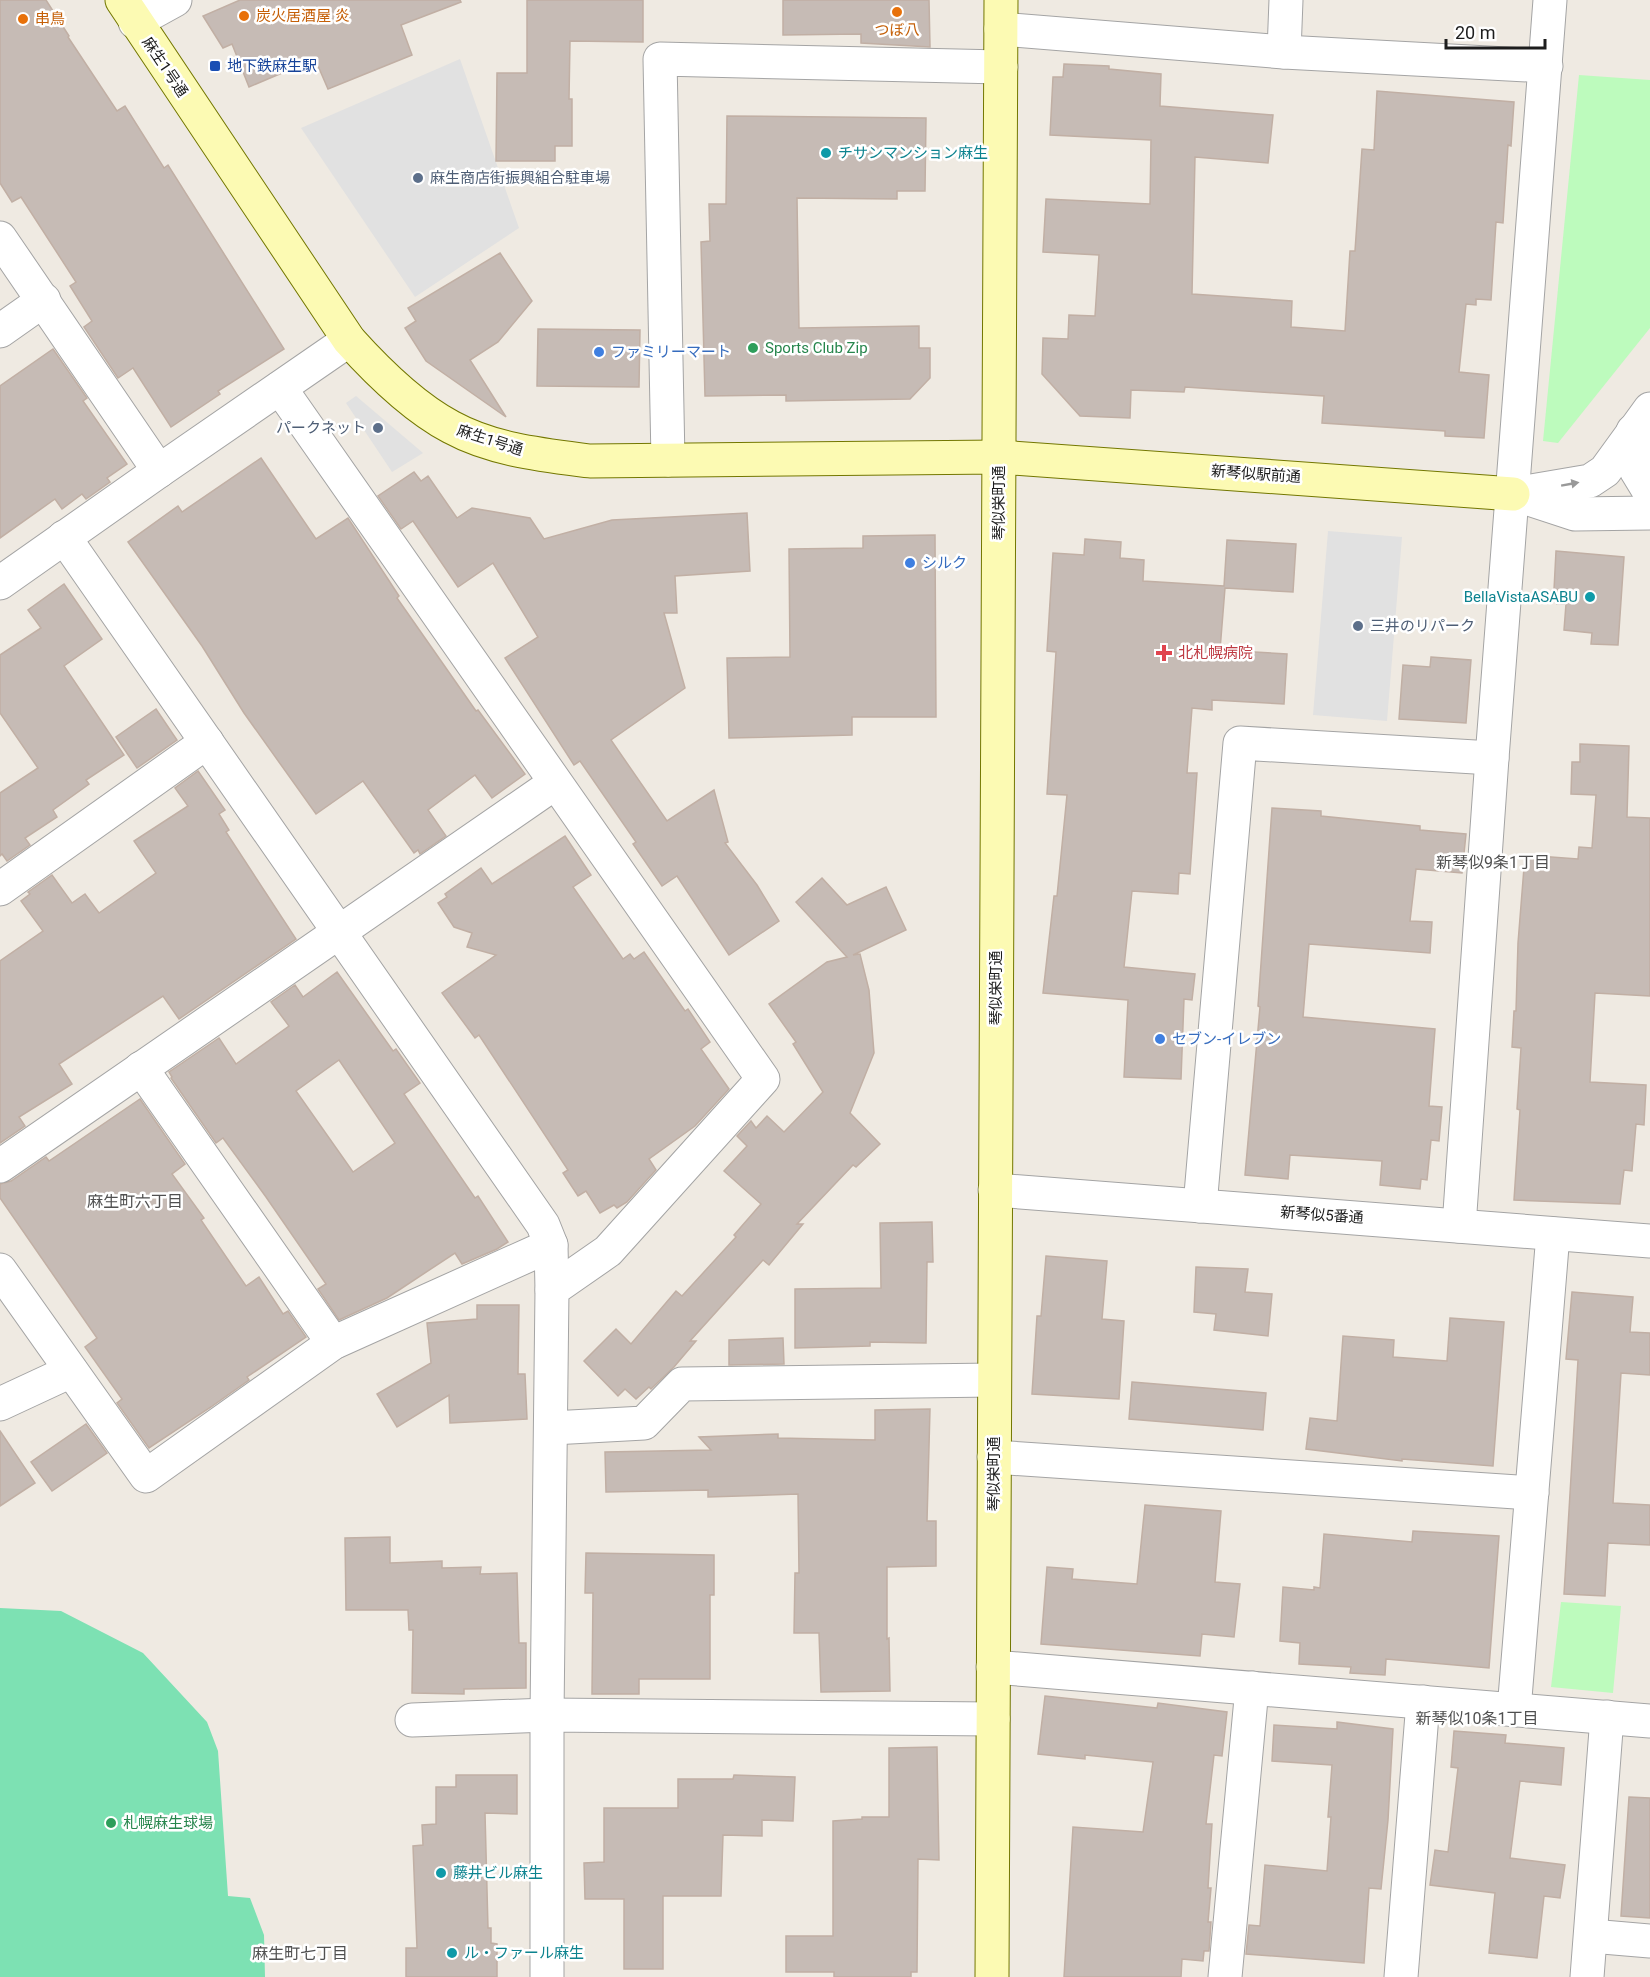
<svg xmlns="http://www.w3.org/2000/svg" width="1650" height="1977" font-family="Roboto,'Noto Sans JP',sans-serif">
  <rect width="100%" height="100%" fill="#efeae2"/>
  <g fill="#bdfbbd">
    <path d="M1579 75 1650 80V328L1558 443 1543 441Z"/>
    <path d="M1561 1602 1621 1606 1613 1693 1551 1687Z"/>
  </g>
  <path fill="#7de1b3" d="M0 1608 61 1611 143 1653 207 1722 218 1751 228 1896 250 1898 264 1935 265 1977H0Z"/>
  <g fill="#e1e1e1">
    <path d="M460 59 519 228 415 297 301 128Z"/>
    <path d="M356 396 423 453 392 472 346 403Z"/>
    <path d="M1328 531 1402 537 1387 721 1313 715Z"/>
  </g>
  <g fill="#c6bbb5" stroke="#c1afa4" stroke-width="1.5" fill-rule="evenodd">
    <path d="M0 0H46L69 36 68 37 117 111 125 106 164 168 168 165 284 349 218 391 220 394 171 427 133 368 118 378 84 327 92 321 70 286 76 282 21 197 12 202 0 183Z"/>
    <path d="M240 0H460L461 2 401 25 412 55 328 89 315 59 249 87 232 44 223 48 203 16Z"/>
    <path d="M527 0H643V42L570 41 569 99H572V146H555V161H496L497 73H527Z"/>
    <path d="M783 0H929L930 47 861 43V34L783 35Z"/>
    <path d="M1064 64 1109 66V69L1161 74 1160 106 1273 115 1268 163 1195 157 1192 294 1292 301 1291 327 1345 331 1350 251H1355L1362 149 1374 150 1377 91 1514 102 1511 146 1508 145 1503 223 1496 222 1491 300 1476 299V305L1466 304 1459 372 1489 375 1484 438 1445 436V431L1322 423 1324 396 1185 387 1184 392 1131 390 1130 418 1080 416 1042 374 1043 338 1068 339 1069 315 1095 316 1099 255 1043 252 1046 199 1150 204 1151 140 1050 135 1053 77H1063Z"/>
    <path d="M727 116 926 118 925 191H897V199L797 198 799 328 919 326V348H930V378L910 399 786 401V395L705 396 701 242 710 241 709 204H726Z"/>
    <path d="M500 253 532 301 498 342 470 360 506 417 426 361 405 328 416 321 408 308Z"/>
    <path d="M538 329 640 330 639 387 537 386Z"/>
    <path d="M53 349 87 398 83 401 127 464 107 478 110 482 86 499 82 494 62 509 55 499 0 538V386Z"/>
    <path d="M261 458 316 539 348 518 399 596 397 598 476 711 478 710 525 774 492 798 475 775 428 810 446 836 420 854 418 850 414 853 363 781 316 814 244 713 202 646 128 542 178 506 182 512Z"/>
    <path d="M414 472 421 481 428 476 457 518 472 508 530 518 544 539 612 520 747 513 750 571 675 576 677 613H664L685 688 611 740 667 821 714 790 728 842 725 843 757 885 779 921 729 955 677 876 662 886 633 844 636 842 580 761 574 765 505 658 538 637 493 563 458 587 413 521 401 529 378 496Z"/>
    <path d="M935 535 936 717H852V735L729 738 727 658 790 657 789 549 863 548V536Z"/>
    <path d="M1085 539 1121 542 1120 558 1144 560 1143 581 1224 586 1227 540 1296 544 1293 592 1225 588 1220 650 1287 654 1284 704 1212 700V710L1192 708 1187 773H1197L1190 874 1179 873 1178 894 1132 891 1124 967 1195 974 1192 1000 1184 999 1181 1079 1124 1077 1128 1000 1043 993 1054 896H1057L1067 795 1047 794 1056 652 1047 651 1053 553 1084 555Z"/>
    <path d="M1556 551 1624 557 1618 645 1591 644 1592 633 1564 630 1566 604H1557L1558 590H1554Z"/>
    <path d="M64 584 102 639 64 666 124 755 86 780 89 784 53 810 57 817 25 838 30 845 7 861 2 854 0 856V793L38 768 0 713V655L41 628 28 610Z"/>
    <path d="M1431 657 1471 660 1466 723 1399 719 1403 665 1430 667Z"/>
    <path d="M156 709 177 740 137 768 116 737Z"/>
    <path d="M1580 744 1629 746 1627 817 1650 818V996L1595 993 1590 1082 1646 1085 1644 1125 1636 1124 1632 1171 1624 1170 1620 1204 1514 1200 1520 1110 1517 1109 1521 1048 1512 1047 1514 1011H1516L1518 943 1525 855 1578 859 1579 847 1592 848 1596 795 1571 794 1572 762H1580Z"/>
    <path d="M198 771 225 810 219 814 229 830 226 832 296 939 179 1019 163 996 59 1064 72 1084 19 1117 25 1126 0 1143V961L43 931 21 901 30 894 28 892 52 875 72 903 85 894 99 913 156 873 134 841 188 806 175 788Z"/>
    <path d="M1272 808 1321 811V816L1420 826V830L1466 834 1462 873 1416 869 1410 921 1432 922 1430 953 1309 944 1303 1017 1435 1029 1429 1106 1442 1107 1439 1141 1431 1140 1427 1180 1421 1179 1420 1189 1380 1185 1382 1161 1290 1155 1288 1179 1245 1175 1260 1007 1258 1006Z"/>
    <path d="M565 836 591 875 573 887 623 959 630 954 634 959 644 952 685 1011 688 1009 710 1042 701 1049 729 1089 695 1126 649 1159 656 1170 627 1202 617 1208 614 1205 600 1213 586 1191 578 1196 563 1173 568 1170 479 1035 475 1038 442 993 496 955 467 947 472 933 454 927 438 903 447 897 445 894 481 868 492 884Z"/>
    <path d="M822 878 847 905 886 887 906 930 853 955 860 954 869 990 874 1053 850 1113 880 1144 856 1167 853 1165 797 1224H803L769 1265 763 1260 690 1341H696L674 1367 651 1389 649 1387 636 1399 625 1389 618 1396 584 1361 616 1329 631 1344 676 1291 682 1296 736 1237 734 1235 761 1204 724 1171 747 1146 737 1136 751 1121 756 1128 767 1116 784 1132 823 1092 793 1044 796 1042 769 1004 827 962 847 957 796 902Z"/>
    <path d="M337 972 393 1051 396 1049 420 1083 404 1094 475 1198 478 1196 508 1242 497 1249 462 1264 455 1253 387 1298 339 1320 318 1289 326 1284 266 1197 223 1138 216 1143 171 1078 172 1077 169 1072 219 1038 236 1064 289 1026 271 1002 295 985 303 997ZM339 1060 395 1143 353 1172 296 1091Z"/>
    <path d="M140 1099 185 1164 172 1174 204 1218 201 1220 246 1286 259 1277 283 1314 288 1311 306 1337 247 1377 249 1380 211 1407 149 1448 117 1403 122 1399 85 1347 97 1338 0 1198V1184L11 1181 46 1157 49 1161Z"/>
    <path d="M932 1222 933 1262H927L926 1343 870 1342V1346L795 1348V1289L881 1288 880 1223Z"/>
    <path d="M1046 1256 1107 1261 1102 1319 1124 1321 1119 1399 1032 1394 1037 1316H1041Z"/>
    <path d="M1196 1267 1248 1269 1245 1292 1272 1294 1268 1336 1214 1330 1216 1314 1194 1312Z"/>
    <path d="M1572 1292 1633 1297 1630 1332 1650 1333V1375L1621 1373 1613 1503 1650 1505V1545L1608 1543 1605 1596 1564 1594 1578 1360 1566 1359Z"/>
    <path d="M477 1305H519L518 1374H525L527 1419 450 1423 449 1395 397 1427 377 1394 431 1363 427 1323 477 1319Z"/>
    <path d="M1450 1318 1504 1322 1493 1466 1402 1459V1461L1306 1449 1310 1418 1337 1421 1343 1336 1394 1340 1393 1357 1447 1361Z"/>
    <path d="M783 1338 784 1364 729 1365V1340Z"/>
    <path d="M1132 1382 1266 1393 1263 1430 1129 1419Z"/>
    <path d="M930 1409 927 1521H936V1566L887 1567V1639L889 1638 890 1691 821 1692 819 1633H794L795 1573H799L798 1494 708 1497V1490L606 1492 605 1452 711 1450 699 1437 778 1434V1438L875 1440V1410Z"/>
    <path d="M86 1424 107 1453 52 1491 31 1462Z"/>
    <path d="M0 1431 35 1483 0 1506Z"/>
    <path d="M1145 1505 1221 1511 1215 1582 1240 1584 1234 1637 1202 1634 1200 1656 1041 1644 1047 1567 1073 1569 1072 1579 1137 1584Z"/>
    <path d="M1413 1531 1499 1536 1489 1668 1386 1659 1385 1675 1350 1673 1351 1667 1299 1664 1300 1643 1280 1641 1283 1587 1314 1590V1587L1320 1588 1324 1534 1412 1542Z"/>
    <path d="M390 1537V1563L442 1561V1568L481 1567 480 1574 517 1573 519 1643H526V1688L464 1689V1694L412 1693 413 1630H409L408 1610H346L345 1538Z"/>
    <path d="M586 1553 714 1555V1595H710V1679H639V1694H592L593 1593H585Z"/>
    <path d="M1045 1696 1157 1708 1158 1703 1227 1712 1222 1756 1214 1755 1206 1824H1212L1208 1888H1211L1208 1922H1211L1209 1951H1204L1203 1961 1182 1959 1181 1977H1064L1073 1827 1143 1832 1153 1762 1085 1755V1759L1038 1754Z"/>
    <path d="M1337 1722 1393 1729 1388 1820 1381 1889 1369 1888 1364 1963 1246 1954 1249 1925 1260 1926 1265 1865 1327 1871 1331 1817H1328L1332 1765 1272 1761 1274 1725 1337 1729Z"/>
    <path d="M1454 1731 1506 1735 1505 1743 1564 1748 1561 1785 1520 1781 1510 1858 1565 1865 1560 1898 1544 1896 1537 1958 1489 1953 1495 1893 1430 1885 1435 1850 1448 1852 1458 1768 1451 1767Z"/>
    <path d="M937 1747 939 1860 918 1859 917 1972H911V1977H834V1972H786V1936H833V1821L862 1819V1817H889V1748Z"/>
    <path d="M456 1775H517V1814L485 1813 488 1928H491V1943L497 1944V1977H406V1948H417L413 1846 423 1845 422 1825 436 1824V1787H456Z"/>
    <path d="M734 1775 795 1777 793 1821 762 1820V1836L723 1835 721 1896H663V1969H624V1899H585L584 1863 604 1862V1808H678V1779H733Z"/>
    <path d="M1629 1797 1650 1798V1918L1621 1916Z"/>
  </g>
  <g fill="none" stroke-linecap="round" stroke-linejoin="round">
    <defs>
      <g id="street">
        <path d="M135 22 175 0"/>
        <path d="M1001 29 1284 52 1546 66"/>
        <path d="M1284 52 1286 0"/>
        <path d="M0 238 159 471"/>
        <path d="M0 331 44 300"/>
        <path d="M280 388 763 1079 608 1251 552 1290 547 1715V1977"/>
        <path d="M1633 431 1636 470 1650 493"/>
        <path d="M668 460 660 59 1001 67"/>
        <path d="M1513 494 1590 481 1605 471 1650 409"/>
        <path d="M1517 495 1575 514 1650 513"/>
        <path d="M64 537 543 1225 551 1245 552 1290"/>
        <path d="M0 583 159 471 349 340"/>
        <path d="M0 889 207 742"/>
        <path d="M141 1068 333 1343"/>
        <path d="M0 1166 555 783"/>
        <path d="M995 1190 1650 1241"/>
        <path d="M1200 1206 1240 743 1492 758"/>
        <path d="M1459 1226 1492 758 1550 0"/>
        <path d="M0 1270 146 1476 333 1343 551 1245"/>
        <path d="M0 1404 71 1371"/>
        <path d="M552 1428 644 1423 682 1384 994 1380"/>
        <path d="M994 1457 1532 1493"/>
        <path d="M993 1667 1650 1721"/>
        <path d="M1514 1710 1553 1234"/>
        <path d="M412 1720 547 1715 993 1719"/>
        <path d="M1591 1936 1650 1941"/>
        <path d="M1225 1977 1252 1688"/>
        <path d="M1401 1977 1423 1702"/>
        <path d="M1587 1977 1607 1717"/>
      </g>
      <g id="secondary">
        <path d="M122 0 349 340C376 370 415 408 451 427 493 450 543 455 590 461L999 457 1513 494"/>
        <path d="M992 1977 1001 0"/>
      </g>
    </defs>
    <use href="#street" stroke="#a4a4a4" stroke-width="35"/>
    <use href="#secondary" stroke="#737701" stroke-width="35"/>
    <use href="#street" stroke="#fff" stroke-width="33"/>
    <use href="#secondary" stroke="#fcfab3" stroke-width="33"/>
  </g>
  <defs><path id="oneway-solid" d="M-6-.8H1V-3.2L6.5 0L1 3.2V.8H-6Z" transform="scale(1.5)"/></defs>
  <use fill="#999" href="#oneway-solid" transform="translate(1570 484) rotate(-10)"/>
  <g fill="#e8710a" stroke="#fff" stroke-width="2">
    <circle cx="897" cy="12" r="6"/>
    <circle cx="244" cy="16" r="6"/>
    <circle cx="23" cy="19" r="6"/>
  </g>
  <rect fill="#1a4fb4" stroke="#fff" stroke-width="2" x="209" y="60" width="12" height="12" rx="3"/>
  <g fill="#0f9aa8" stroke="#fff" stroke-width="2">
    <circle cx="826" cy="153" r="6"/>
    <circle cx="1590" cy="597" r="6"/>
    <circle cx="441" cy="1873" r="6"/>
    <circle cx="452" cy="1953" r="6"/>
  </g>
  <g fill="#5c6f8a" stroke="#fff" stroke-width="2">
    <circle cx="418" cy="178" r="6"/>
    <circle cx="378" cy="428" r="6"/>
    <circle cx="1358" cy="626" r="6"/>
  </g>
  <g fill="#2e9e5b" stroke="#fff" stroke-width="2">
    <circle cx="753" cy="348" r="6"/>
    <circle cx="111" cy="1823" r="6"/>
  </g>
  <g fill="#3f7fe0" stroke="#fff" stroke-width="2">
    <circle cx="599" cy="352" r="6"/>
    <circle cx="910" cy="563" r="6"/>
    <circle cx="1160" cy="1039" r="6"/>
  </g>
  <path fill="#e0444e" stroke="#fff" stroke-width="2" d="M1161 644h6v6h6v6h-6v6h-6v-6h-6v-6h6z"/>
  <g text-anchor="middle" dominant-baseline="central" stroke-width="5" stroke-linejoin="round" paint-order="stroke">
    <g font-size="15" fill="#c56008" stroke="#fff" text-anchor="start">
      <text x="256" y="16">炭火居酒屋 炎</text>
      <text x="35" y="19">串鳥</text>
      <text x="897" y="30" text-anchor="middle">つぼ八</text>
    </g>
    <g font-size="15" fill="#164399" stroke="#fff" text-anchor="start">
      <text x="227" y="66">地下鉄麻生駅</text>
    </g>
    <g font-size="15" fill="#1d1d1d" stroke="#fff">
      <text transform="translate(165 67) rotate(56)">麻生1号通</text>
      <text transform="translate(490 440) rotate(18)">麻生1号通</text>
      <text transform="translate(1256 474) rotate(4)">新琴似駅前通</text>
      <text transform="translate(999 503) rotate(-90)">琴似栄町通</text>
      <text transform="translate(996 988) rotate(-90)">琴似栄町通</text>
      <text transform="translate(1322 1215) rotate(4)">新琴似5番通</text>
      <text transform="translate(994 1474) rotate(-90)">琴似栄町通</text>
    </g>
    <g font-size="15" fill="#0d838f" stroke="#fff" text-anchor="start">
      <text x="838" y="153">チサンマンション麻生</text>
      <text x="1578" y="597" text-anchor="end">BellaVistaASABU</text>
      <text x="453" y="1873">藤井ビル麻生</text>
      <text x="464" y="1953">ル・ファール麻生</text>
    </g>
    <g font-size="15" fill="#4e5e75" stroke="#fff" text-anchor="start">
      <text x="430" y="178">麻生商店街振興組合駐車場</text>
      <text x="366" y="428" text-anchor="end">パークネット</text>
      <text x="1370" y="626">三井のリパーク</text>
    </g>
    <g font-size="15" fill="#27864d" stroke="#fff" text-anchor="start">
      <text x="765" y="348">Sports Club Zip</text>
      <text x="123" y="1823">札幌麻生球場</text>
    </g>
    <g font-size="15" fill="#366cbe" stroke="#fff" text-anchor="start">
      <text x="611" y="352">ファミリーマート</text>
      <text x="922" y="563">シルク</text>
      <text x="1172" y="1039">セブン-イレブン</text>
    </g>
    <g font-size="15" fill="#be3a42" stroke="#fff" text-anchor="start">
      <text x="1178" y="653">北札幌病院</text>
    </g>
    <g font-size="16" fill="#505050" stroke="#fff">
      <text x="1493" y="862">新琴似9条1丁目</text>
      <text x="135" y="1201">麻生町六丁目</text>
      <text x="1477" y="1718">新琴似10条1丁目</text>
      <text x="300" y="1953">麻生町七丁目</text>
    </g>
  </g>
  <path d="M1446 39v9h99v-9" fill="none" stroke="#1d1d1d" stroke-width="3"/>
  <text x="1455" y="39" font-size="18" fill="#1d1d1d" stroke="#ffffff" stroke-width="4.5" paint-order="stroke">20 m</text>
</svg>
